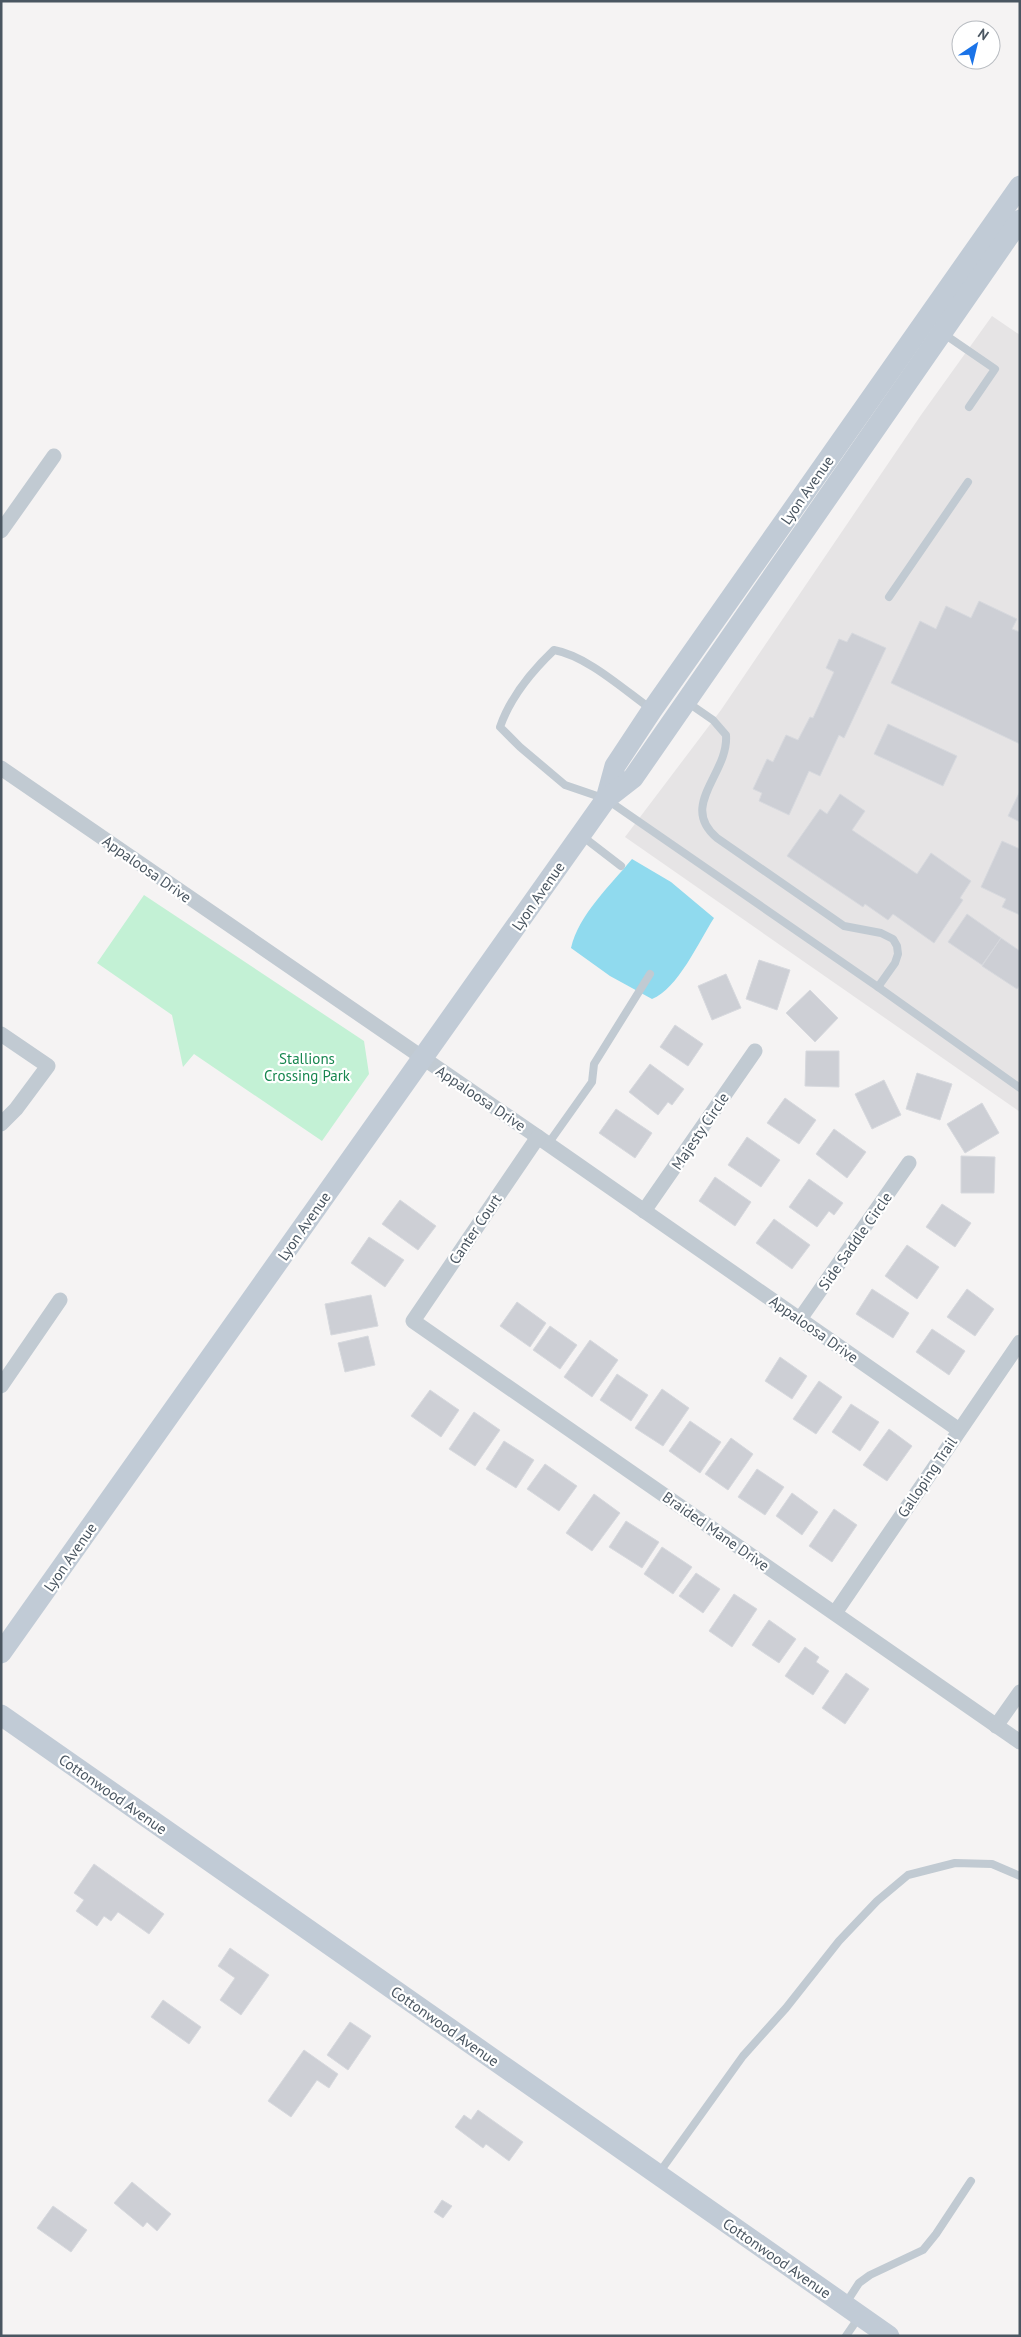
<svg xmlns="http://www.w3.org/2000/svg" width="1021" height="2337" font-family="'PT Sans',sans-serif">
  <rect width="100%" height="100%" fill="#f5f3f3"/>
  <path fill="#e6e4e5" d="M992 316 1020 335V1112L625 837 721 710 921 415Z"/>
  <path fill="#c3f1d5" d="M144 895 364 1041 369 1074 322 1141 194 1054 183 1067 172 1015 97 963Z"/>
  <path fill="#90daee" d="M632 859 671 882 714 918C699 941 678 989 652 999L610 976 571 948C579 914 610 886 632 859Z"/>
  <g fill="#cdcfd5" stroke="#d7d9de">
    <path d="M979 601 1017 619 1012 629 1020 632V744L891 683 920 621 936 629 946 606 971 618Z"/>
    <path d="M852 633 886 648 844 738 839 735 820 776 809 771 789 815 759 801 762 793 753 789 767 759 773 762 786 735 798 740 810 717 813 718 834 672 826 668 839 639 847 642Z"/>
    <path d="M888 724 957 756 943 786 874 754Z"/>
    <path d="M1020 791V822L1008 816Z"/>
    <path d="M840 794 865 811 852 830 917 874 931 853 971 881 960 898 963 900 934 943 893 914 888 920 865 904 863 907 787 856 820 809 827 814Z"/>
    <path d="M1002 841 1020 849V915L1002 907 1006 899 981 887Z"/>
    <path d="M967 914 1001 938 982 965 948 942Z"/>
    <path d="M1001 938 1020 951V985L1017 989 982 966Z"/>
    <path d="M759 960 790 970 777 1010 746 999Z"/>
    <path d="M726 974 741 1008 712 1020 698 986Z"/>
    <path d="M810 990 838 1018 815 1042 786 1013Z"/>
    <path d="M675 1025 703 1044 688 1066 660 1047Z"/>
    <path d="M806 1051H839V1087L805 1086Z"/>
    <path d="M650 1064 684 1089 672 1105 668 1102 658 1115 629 1092Z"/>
    <path d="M917 1073 952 1084 940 1120 906 1109Z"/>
    <path d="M884 1080 901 1115 872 1129 855 1094Z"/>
    <path d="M785 1098 816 1120 799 1144 767 1123Z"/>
    <path d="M982 1103 999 1133 965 1153 947 1124Z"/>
    <path d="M616 1109 652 1133 635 1158 599 1133Z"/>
    <path d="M834 1129 866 1152 847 1178 816 1154Z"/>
    <path d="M747 1137 780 1160 761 1187 728 1165Z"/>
    <path d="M961 1156 995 1157 994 1193H961Z"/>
    <path d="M715 1177 751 1202 735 1226 699 1201Z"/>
    <path d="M809 1179 843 1203 834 1215 829 1211 817 1227 789 1207Z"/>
    <path d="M400 1200 436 1226 418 1250 382 1224Z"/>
    <path d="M942 1204 971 1223 955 1247 926 1227Z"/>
    <path d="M774 1219 810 1245 792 1269 756 1243Z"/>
    <path d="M369 1237 404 1260 385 1287 351 1263Z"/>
    <path d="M907 1245 939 1267 917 1299 885 1276Z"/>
    <path d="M872 1289 909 1313 893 1338 856 1314Z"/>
    <path d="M967 1289 994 1309 975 1336 947 1317Z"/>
    <path d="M371 1295 378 1326 331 1335 325 1304Z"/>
    <path d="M517 1302 546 1323 530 1347 500 1326Z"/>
    <path d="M550 1326 577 1345 560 1369 533 1350Z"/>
    <path d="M932 1329 965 1351 949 1375 916 1352Z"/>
    <path d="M368 1336 375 1365 345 1372 338 1343Z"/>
    <path d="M590 1340 618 1360 592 1397 564 1377Z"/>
    <path d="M780 1357 807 1376 792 1399 765 1381Z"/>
    <path d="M617 1374 648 1395 631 1421 600 1400Z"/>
    <path d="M819 1381 842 1397 816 1434 793 1419Z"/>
    <path d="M662 1389 689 1408 663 1446 635 1428Z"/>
    <path d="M430 1390 459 1410 441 1437 411 1416Z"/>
    <path d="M851 1404 879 1422 860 1451 832 1432Z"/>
    <path d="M474 1412 500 1430 475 1466 449 1449Z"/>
    <path d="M690 1421 721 1442 700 1473 669 1451Z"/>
    <path d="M889 1429 912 1446 887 1481 863 1465Z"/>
    <path d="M731 1438 753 1454 728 1490 705 1474Z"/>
    <path d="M504 1441 534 1460 516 1488 486 1469Z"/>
    <path d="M545 1464 577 1486 559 1511 527 1489Z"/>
    <path d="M757 1469 784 1487 765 1515 738 1497Z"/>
    <path d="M792 1493 818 1512 802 1535 776 1516Z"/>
    <path d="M594 1494 620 1513 592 1551 566 1533Z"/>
    <path d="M834 1509 857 1525 832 1562 809 1546Z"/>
    <path d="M626 1521 659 1542 642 1568 609 1547Z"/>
    <path d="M662 1547 692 1567 673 1594 644 1574Z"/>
    <path d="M696 1573 720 1589 703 1613 679 1596Z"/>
    <path d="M734 1594 757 1609 732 1647 709 1631Z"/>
    <path d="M769 1620 796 1639 779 1663 752 1645Z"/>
    <path d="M805 1647 819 1657 816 1662 829 1671 813 1695 785 1676Z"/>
    <path d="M846 1673 869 1689 845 1724 822 1708Z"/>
    <path d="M94 1864 164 1914 149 1934 118 1912 111 1921 104 1916 97 1926 76 1911 84 1900 74 1893Z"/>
    <path d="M230 1948 269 1975 241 2015 220 2000 235 1978 218 1966Z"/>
    <path d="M163 2000 201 2027 189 2044 151 2017Z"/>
    <path d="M350 2022 371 2036 348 2070 327 2055Z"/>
    <path d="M304 2050 338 2074 329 2088 317 2080 291 2117 268 2101Z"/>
    <path d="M478 2110 523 2142 509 2161 486 2144 483 2148 455 2127 464 2115 471 2120Z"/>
    <path d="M132 2182 171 2214 157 2231 147 2222 143 2227 114 2203Z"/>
    <path d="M442 2200 452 2206 443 2218 434 2212Z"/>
    <path d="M53 2206 87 2230 71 2252 37 2228Z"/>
  </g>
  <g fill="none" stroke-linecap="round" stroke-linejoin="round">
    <g stroke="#c1cad2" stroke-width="8">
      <path d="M944 334 995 369 969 407"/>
      <path d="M889 597 968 482"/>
      <path d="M651 709C623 689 587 656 554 650 532 671 510 698 500 727L520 747 565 785 606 799 878 987 895 963 898 954 897 946 893 939 881 933 844 926 717 838C678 805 729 774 726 735L713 720 687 702"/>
      <path d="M582 836 621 866"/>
      <path d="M878 987 1020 1088"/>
      <path d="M548 1144 592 1082 594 1064 650 974"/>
      <path d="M659 2173 743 2056 786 2008 839 1941 877 1901 908 1875 955 1863 992 1864 1020 1876"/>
      <path d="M846 2303 859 2283 870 2275 923 2250 936 2234 971 2181"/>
      <path d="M846 2336 859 2317"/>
    </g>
    <g stroke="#c1cad2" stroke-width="15">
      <path d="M1 531 54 456"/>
      <path d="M1 768 538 1137 959 1430"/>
      <path d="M1 1034 48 1066 16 1109 1 1124"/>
      <path d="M538 1137 413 1321 1020 1742"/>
      <path d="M644 1211 755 1051"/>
      <path d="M800 1319 909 1163"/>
      <path d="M1 1386 60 1300"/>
      <path d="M835 1613 1020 1342"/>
      <path d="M996 1726 1020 1692"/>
    </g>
    <g stroke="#c1cbd6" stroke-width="21">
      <path d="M606 799 615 766 652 710 1020 186"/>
      <path d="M1 1653 606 799 633 778 1020 220"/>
      <path d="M1 1715 889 2336"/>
    </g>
  </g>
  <g text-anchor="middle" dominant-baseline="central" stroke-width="4.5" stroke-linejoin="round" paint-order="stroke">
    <g font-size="15" fill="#4a5661" stroke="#fff">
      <text transform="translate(807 490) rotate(-55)">Lyon Avenue</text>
      <text transform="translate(147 869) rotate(35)">Appaloosa Drive</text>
      <text transform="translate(538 896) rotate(-55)">Lyon Avenue</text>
      <text transform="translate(481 1098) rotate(34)">Appaloosa Drive</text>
      <text transform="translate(700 1131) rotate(-56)">Majesty Circle</text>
      <text transform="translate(304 1226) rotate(-55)">Lyon Avenue</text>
      <text transform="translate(475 1229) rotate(-56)">Canter Court</text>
      <text transform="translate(855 1241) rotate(-55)">Side Saddle Circle</text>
      <text transform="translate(814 1329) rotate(35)">Appaloosa Drive</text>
      <text transform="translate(927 1477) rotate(-56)">Galloping Trail</text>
      <text transform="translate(716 1531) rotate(35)">Braided Mane Drive</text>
      <text transform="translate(70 1557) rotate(-55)">Lyon Avenue</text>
      <text transform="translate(113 1794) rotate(35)">Cottonwood Avenue</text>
      <text transform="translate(445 2026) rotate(35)">Cottonwood Avenue</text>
      <text transform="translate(777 2258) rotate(35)">Cottonwood Avenue</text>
    </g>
    <g font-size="15" fill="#17864f" stroke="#fff">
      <text x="307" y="1058">Stallions<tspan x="307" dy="17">Crossing Park</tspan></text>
    </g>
  </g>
  <rect width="1021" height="2337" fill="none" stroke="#4a5661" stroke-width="5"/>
  <g transform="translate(976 45) rotate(35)"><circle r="24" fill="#ffffff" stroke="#b7bbc0"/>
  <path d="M0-4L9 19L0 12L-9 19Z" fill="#1a73e8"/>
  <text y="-8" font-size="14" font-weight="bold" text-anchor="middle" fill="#4a5661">N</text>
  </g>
</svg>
